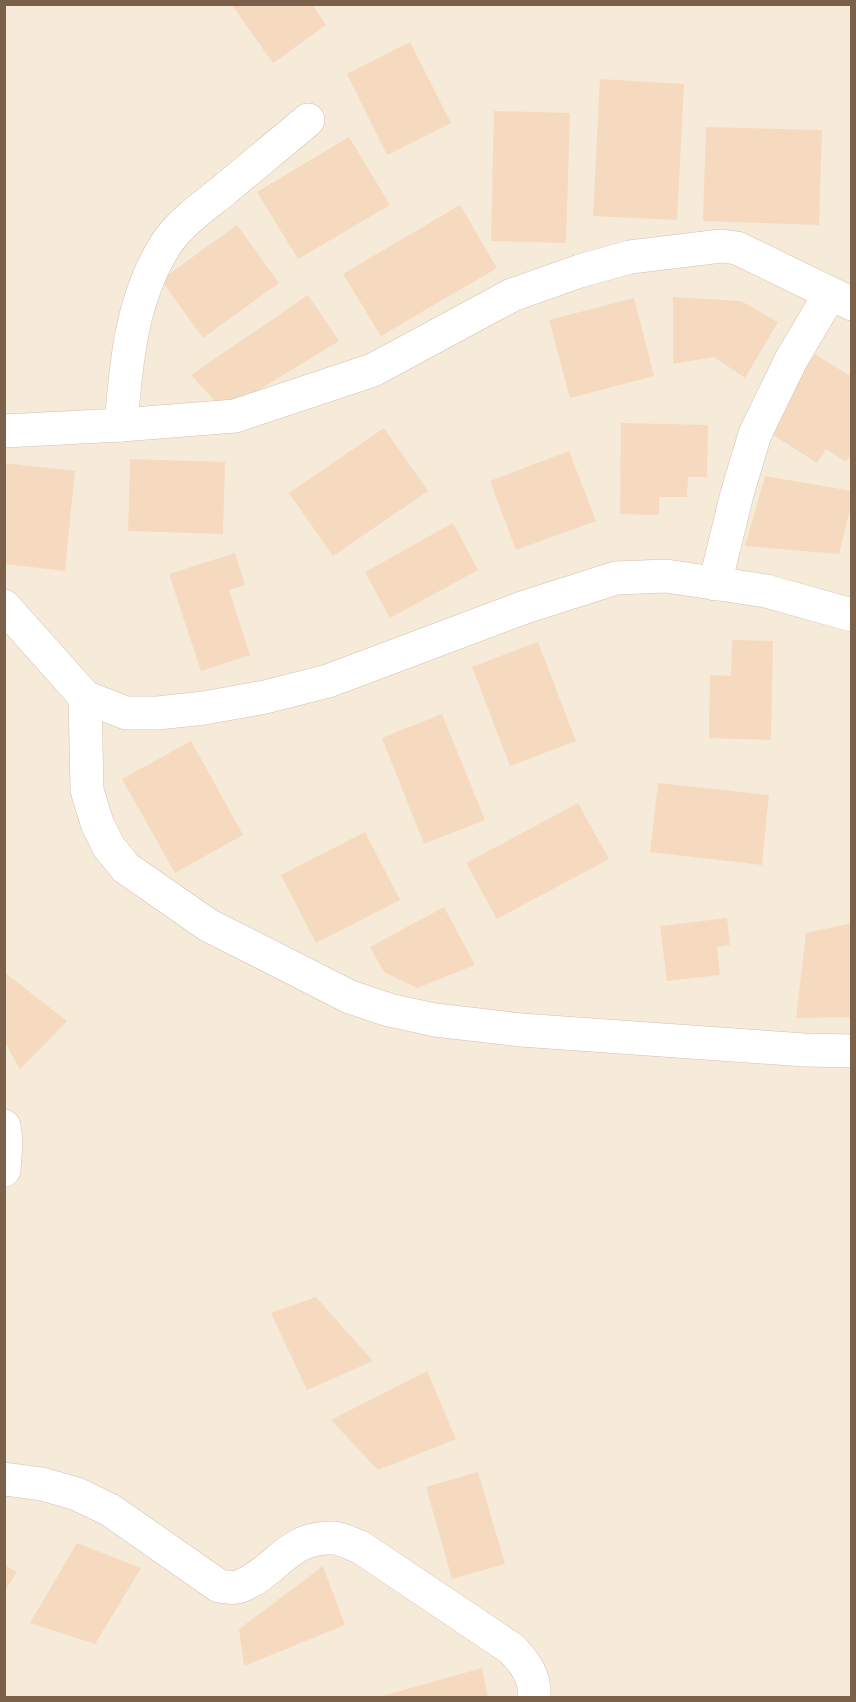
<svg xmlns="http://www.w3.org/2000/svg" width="856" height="1702" font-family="'Archivo Narrow',sans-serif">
  <rect width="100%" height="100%" fill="#fef8ea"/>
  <rect fill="#f6ebd8" x="5" y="5" width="846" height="1692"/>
  <g fill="#f5dac0">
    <path d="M231 4H312L326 25 273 63Z"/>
    <path d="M410 42 451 123 387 155 347 74Z"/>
    <path d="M600 79 684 84 677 220 593 216Z"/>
    <path d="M494 111 570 113 566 243 491 241Z"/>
    <path d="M706 127 822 130 819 225 703 221Z"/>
    <path d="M349 137 390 205 298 259 257 192Z"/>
    <path d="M460 205 497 268 381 336 343 274Z"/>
    <path d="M237 225 279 283 203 338 161 280Z"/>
    <path d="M308 295 339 341 224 411 191 375Z"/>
    <path d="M673 297 741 301 778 322 745 378 714 357 673 364Z"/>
    <path d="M634 298 654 376 570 398 549 320Z"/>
    <path d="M815 354 852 377V453L846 462 826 449 817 463 767 431Z"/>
    <path d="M621 423 708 425 707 477H688L687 497H659V515L620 514Z"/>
    <path d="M384 428 428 491 333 556 289 493Z"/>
    <path d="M569 451 596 521 516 550 490 481Z"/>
    <path d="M130 459 225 462 223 534 128 531Z"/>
    <path d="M4 463 75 471 65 571 4 564Z"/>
    <path d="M765 476 852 491V502L839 554 745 546Z"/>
    <path d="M453 523 478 570 390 618 365 572Z"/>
    <path d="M235 553 245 585 229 590 250 655 201 671 169 574Z"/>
    <path d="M732 640 773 641 771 740 709 738 710 675 731 676Z"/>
    <path d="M538 642 576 741 510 766 472 667Z"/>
    <path d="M442 714 485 820 424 844 382 738Z"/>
    <path d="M191 741 243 835 175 873 122 779Z"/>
    <path d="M658 783 769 795 762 865 650 852Z"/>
    <path d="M578 803 609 859 497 919 466 863Z"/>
    <path d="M365 832 400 900 316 943 281 875Z"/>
    <path d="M444 907 475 965 417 988 384 972 370 947Z"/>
    <path d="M727 918 730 945 717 947 720 975 667 981 660 926Z"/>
    <path d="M852 923V1017L796 1018 806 933Z"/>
    <path d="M4 972 67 1021 20 1069 4 1041Z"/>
    <path d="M316 1297 373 1361 307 1390 271 1313Z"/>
    <path d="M427 1371 456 1439 378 1470 331 1420Z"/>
    <path d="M478 1472 505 1564 452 1579 426 1487Z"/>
    <path d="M77 1543 141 1568 95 1644 30 1623Z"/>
    <path d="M4 1565 17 1572 4 1592Z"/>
    <path d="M323 1566 345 1625 244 1666 239 1629Z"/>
    <path d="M482 1668 488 1698H379V1697Z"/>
  </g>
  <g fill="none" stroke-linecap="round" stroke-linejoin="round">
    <defs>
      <g id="minor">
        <path d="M121 425C126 363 131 299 166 244 180 223 203 207 223 191 251 167 280 144 308 120"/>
        <path d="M4 431 121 425 235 416 373 370 512 295 580 271 630 257 721 246 737 248 852 304"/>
        <path d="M715 584 737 494 755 434 791 360 830 294"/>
        <path d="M4 606 85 697 126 713H158L204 708 265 697 328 681 525 607 616 578 666 576 766 591 852 615"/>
        <path d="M85 697 87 790 97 823 109 847 126 868 208 925 350 997 389 1010 435 1020 521 1030 805 1050 852 1051"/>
        <path d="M4 1126 6 1141 4 1170"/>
        <path d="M4 1479 42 1484 77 1494 110 1510 219 1586C227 1587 235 1589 243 1585 276 1571 289 1536 333 1538 341 1538 351 1544 360 1547L512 1649C525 1663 536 1677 534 1698"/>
      </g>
    </defs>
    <use href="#minor" stroke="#d2c1ae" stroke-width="34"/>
    <use href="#minor" stroke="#fff" stroke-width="33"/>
  </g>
  <rect width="856" height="1702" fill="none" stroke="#7b604a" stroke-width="12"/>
</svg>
